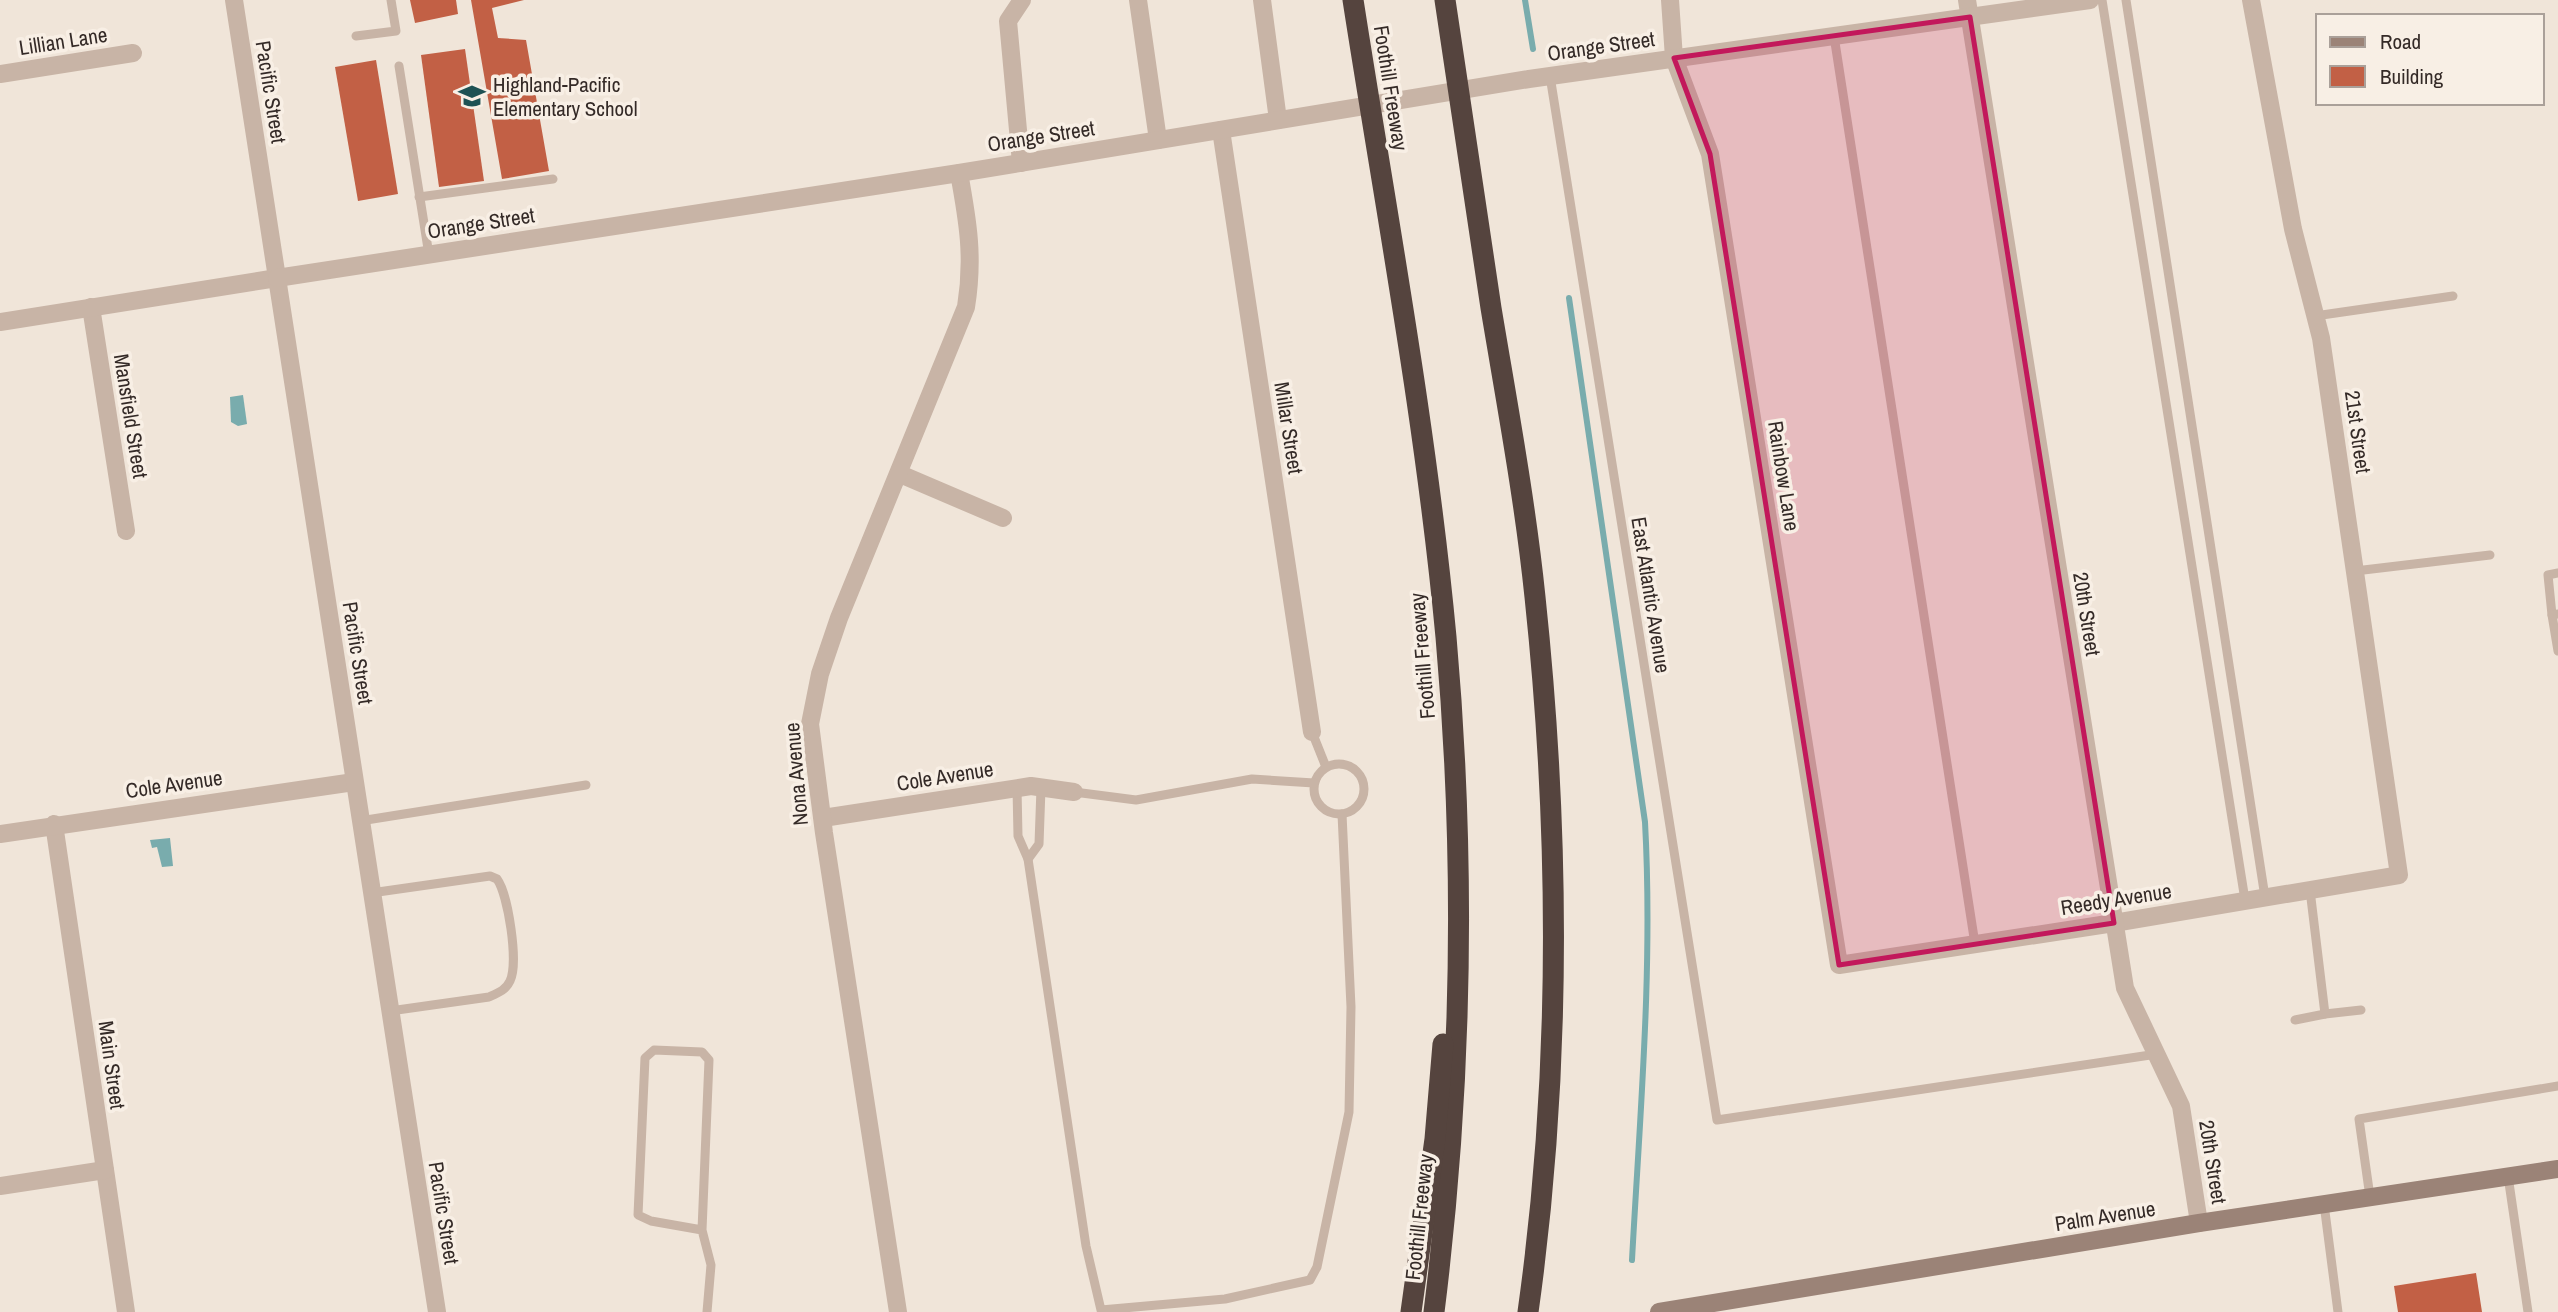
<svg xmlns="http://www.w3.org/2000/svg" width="2558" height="1312" font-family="'Archivo Narrow',sans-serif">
  <rect width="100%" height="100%" fill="#f0e5d9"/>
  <g fill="#79acad">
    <path d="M243 395 247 424 238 426 231 422 230 397Z"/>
    <path d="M170 838 173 866 162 867 157 847 152 848 150 840Z"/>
  </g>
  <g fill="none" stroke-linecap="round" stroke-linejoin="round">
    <g stroke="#79acad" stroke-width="6">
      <path d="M1525 0 1533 49"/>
      <path d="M1569 298 1645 822C1653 968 1640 1113 1632 1260"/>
    </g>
  </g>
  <g fill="#c26045">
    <path d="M410 0H456L458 14 415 23Z"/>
    <path d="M471 0H524L492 8 498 38 526 40 549 171 502 179Z"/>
    <path d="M465 49 484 181 439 187 421 55Z"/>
    <path d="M376 60 398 194 358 201 335 67Z"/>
    <path d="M2476 1273 2482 1312H2398L2394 1286Z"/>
  </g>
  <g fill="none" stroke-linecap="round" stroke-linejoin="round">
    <g stroke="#c8b4a6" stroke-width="9">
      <path d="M2102 0 2245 900"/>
      <path d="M2126 0 2265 897"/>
      <path d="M356 36 396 31 391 0"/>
      <path d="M1834 36 1975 944"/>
      <path d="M399 66 429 255"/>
      <path d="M1550 76 1717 1120 2157 1054"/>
      <path d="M419 197 553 179"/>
      <path d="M2315 316 2453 296"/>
      <path d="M2355 571 2490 555"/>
      <path d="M2558 573 2548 575 2552 615 2558 614"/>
      <path d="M2552 615 2558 651"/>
      <path d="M1312 732 1326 767"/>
      <circle cx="1339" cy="789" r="25"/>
      <path d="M1017 788 1018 836 1028 859 1086 1246 1101 1310 1225 1299 1310 1280 1317 1267 1349 1112 1351 1007 1342 814"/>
      <path d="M1074 792 1136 800 1252 779 1314 783"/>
      <path d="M360 821 586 785"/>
      <path d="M1028 859 1039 844 1041 788"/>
      <path d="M2310 890 2325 1014 2361 1010"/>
      <path d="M371 893 490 876 497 879C508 894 519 963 510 981 506 990 498 993 489 997L390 1011"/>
      <path d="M2295 1020 2325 1014"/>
      <path d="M2508 1176 2528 1312"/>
      <path d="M2370 1197 2359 1119 2558 1086"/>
      <path d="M2324 1204 2338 1312"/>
      <path d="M702 1230 651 1221 638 1215 645 1058 654 1050 702 1052 709 1060 702 1230 711 1265 707 1312"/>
    </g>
    <g stroke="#c8b4a6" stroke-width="18">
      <path d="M1138 0 1158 140"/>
      <path d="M1262 0 1278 120"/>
      <path d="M1670 0 1674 58 1710 154 1839 965 2114 923 2399 875 2321 338 2293 229 2251 0"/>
      <path d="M1967 0 2125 988 2181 1106 2199 1223"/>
      <path d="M0 74 133 53"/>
      <path d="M1221 130 1312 732"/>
      <path d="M1021 163 1008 21 1022 0"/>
      <path d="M91 307 126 531"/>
      <path d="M0 322 277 278"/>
      <path d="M900 474 1003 518"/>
      <path d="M823 818 1031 786 1074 792"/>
      <path d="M54 824 126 1312"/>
      <path d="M0 834 354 782"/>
      <path d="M0 1186 105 1170"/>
      <path d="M898 1312 824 833 810 724 820 674 839 618 966 307C974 258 968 222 959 173"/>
    </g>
    <g stroke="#c8b4a6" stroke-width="18">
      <path d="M234 0 437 1312"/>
      <path d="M277 278 959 173 1529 79 2090 0"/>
    </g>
    <path stroke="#9b8377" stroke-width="18" d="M1659 1312 2199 1223 2558 1169"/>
    <g stroke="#55443e" stroke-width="21">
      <path d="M1353 0C1386 212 1426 423 1446 637 1466 862 1462 1088 1434 1312"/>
      <path d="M1445 0C1461 103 1475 206 1491 308 1507 404 1525 500 1535 597 1560 833 1561 1077 1528 1312"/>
      <path d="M1411 1312 1435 1139 1443 1044"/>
    </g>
  </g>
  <path fill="#c2185b" fill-opacity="0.2" stroke="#c2185b" stroke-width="5" stroke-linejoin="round" d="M1970 17 2114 923 1839 965 1710 154 1674 58Z"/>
  <defs>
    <symbol id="school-bare" viewBox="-9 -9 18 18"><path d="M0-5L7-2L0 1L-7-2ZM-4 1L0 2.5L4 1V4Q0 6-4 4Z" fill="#1e5254" stroke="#f8efe5" stroke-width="2.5" paint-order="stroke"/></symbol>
  </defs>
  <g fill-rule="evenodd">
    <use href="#school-bare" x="453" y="77" width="38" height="38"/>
  </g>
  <g text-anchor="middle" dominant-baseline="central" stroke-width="7" stroke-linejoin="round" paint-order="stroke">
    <g font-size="21" fill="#342a27" stroke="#f8efe5">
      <text transform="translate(63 41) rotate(-9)">Lillian Lane</text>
      <text transform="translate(1601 46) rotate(-8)">Orange Street</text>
      <text transform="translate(1391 88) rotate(81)">Foothill Freeway</text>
      <text transform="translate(271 92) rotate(81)">Pacific Street</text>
      <text transform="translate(1041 136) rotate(-9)">Orange Street</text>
      <text transform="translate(481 223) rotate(-9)">Orange Street</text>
      <text transform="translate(131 416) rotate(81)">Mansfield Street</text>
      <text transform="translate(1289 428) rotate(81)">Millar Street</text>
      <text transform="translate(2358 432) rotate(82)">21st Street</text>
      <text transform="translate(1784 476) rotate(81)">Rainbow Lane</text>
      <text transform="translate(1651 595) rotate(81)">East Atlantic Avenue</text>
      <text transform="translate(2087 614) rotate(81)">20th Street</text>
      <text transform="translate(358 653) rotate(81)">Pacific Street</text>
      <text transform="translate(1422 656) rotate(-95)">Foothill Freeway</text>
      <text transform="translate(796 774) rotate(-95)">Nona Avenue</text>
      <text transform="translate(945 776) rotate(-9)">Cole Avenue</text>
      <text transform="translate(174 784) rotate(-8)">Cole Avenue</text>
      <text transform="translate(2116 899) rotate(-9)">Reedy Avenue</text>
      <text transform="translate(112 1065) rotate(82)">Main Street</text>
      <text transform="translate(2213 1162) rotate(81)">20th Street</text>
      <text transform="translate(444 1213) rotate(81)">Pacific Street</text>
      <text transform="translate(2105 1216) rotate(-9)">Palm Avenue</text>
      <text transform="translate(1419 1217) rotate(-84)">Foothill Freeway</text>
    </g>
    <g font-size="21" fill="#342a27" stroke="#f8efe5" text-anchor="start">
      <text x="493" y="84">Highland-Pacific<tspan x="493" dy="24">Elementary School</tspan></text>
    </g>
  </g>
  <rect x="2316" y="14" width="228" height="91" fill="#f8efe5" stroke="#aaa099" stroke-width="2"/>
  <rect x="2330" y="37" width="35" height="10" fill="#9b8377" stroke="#aaa099" stroke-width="2"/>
  <text x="2380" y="49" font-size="21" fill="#342a27">Road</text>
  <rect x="2330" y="66" width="35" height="21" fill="#c26045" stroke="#aaa099" stroke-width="2"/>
  <text x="2380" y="84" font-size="21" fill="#342a27">Building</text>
</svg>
